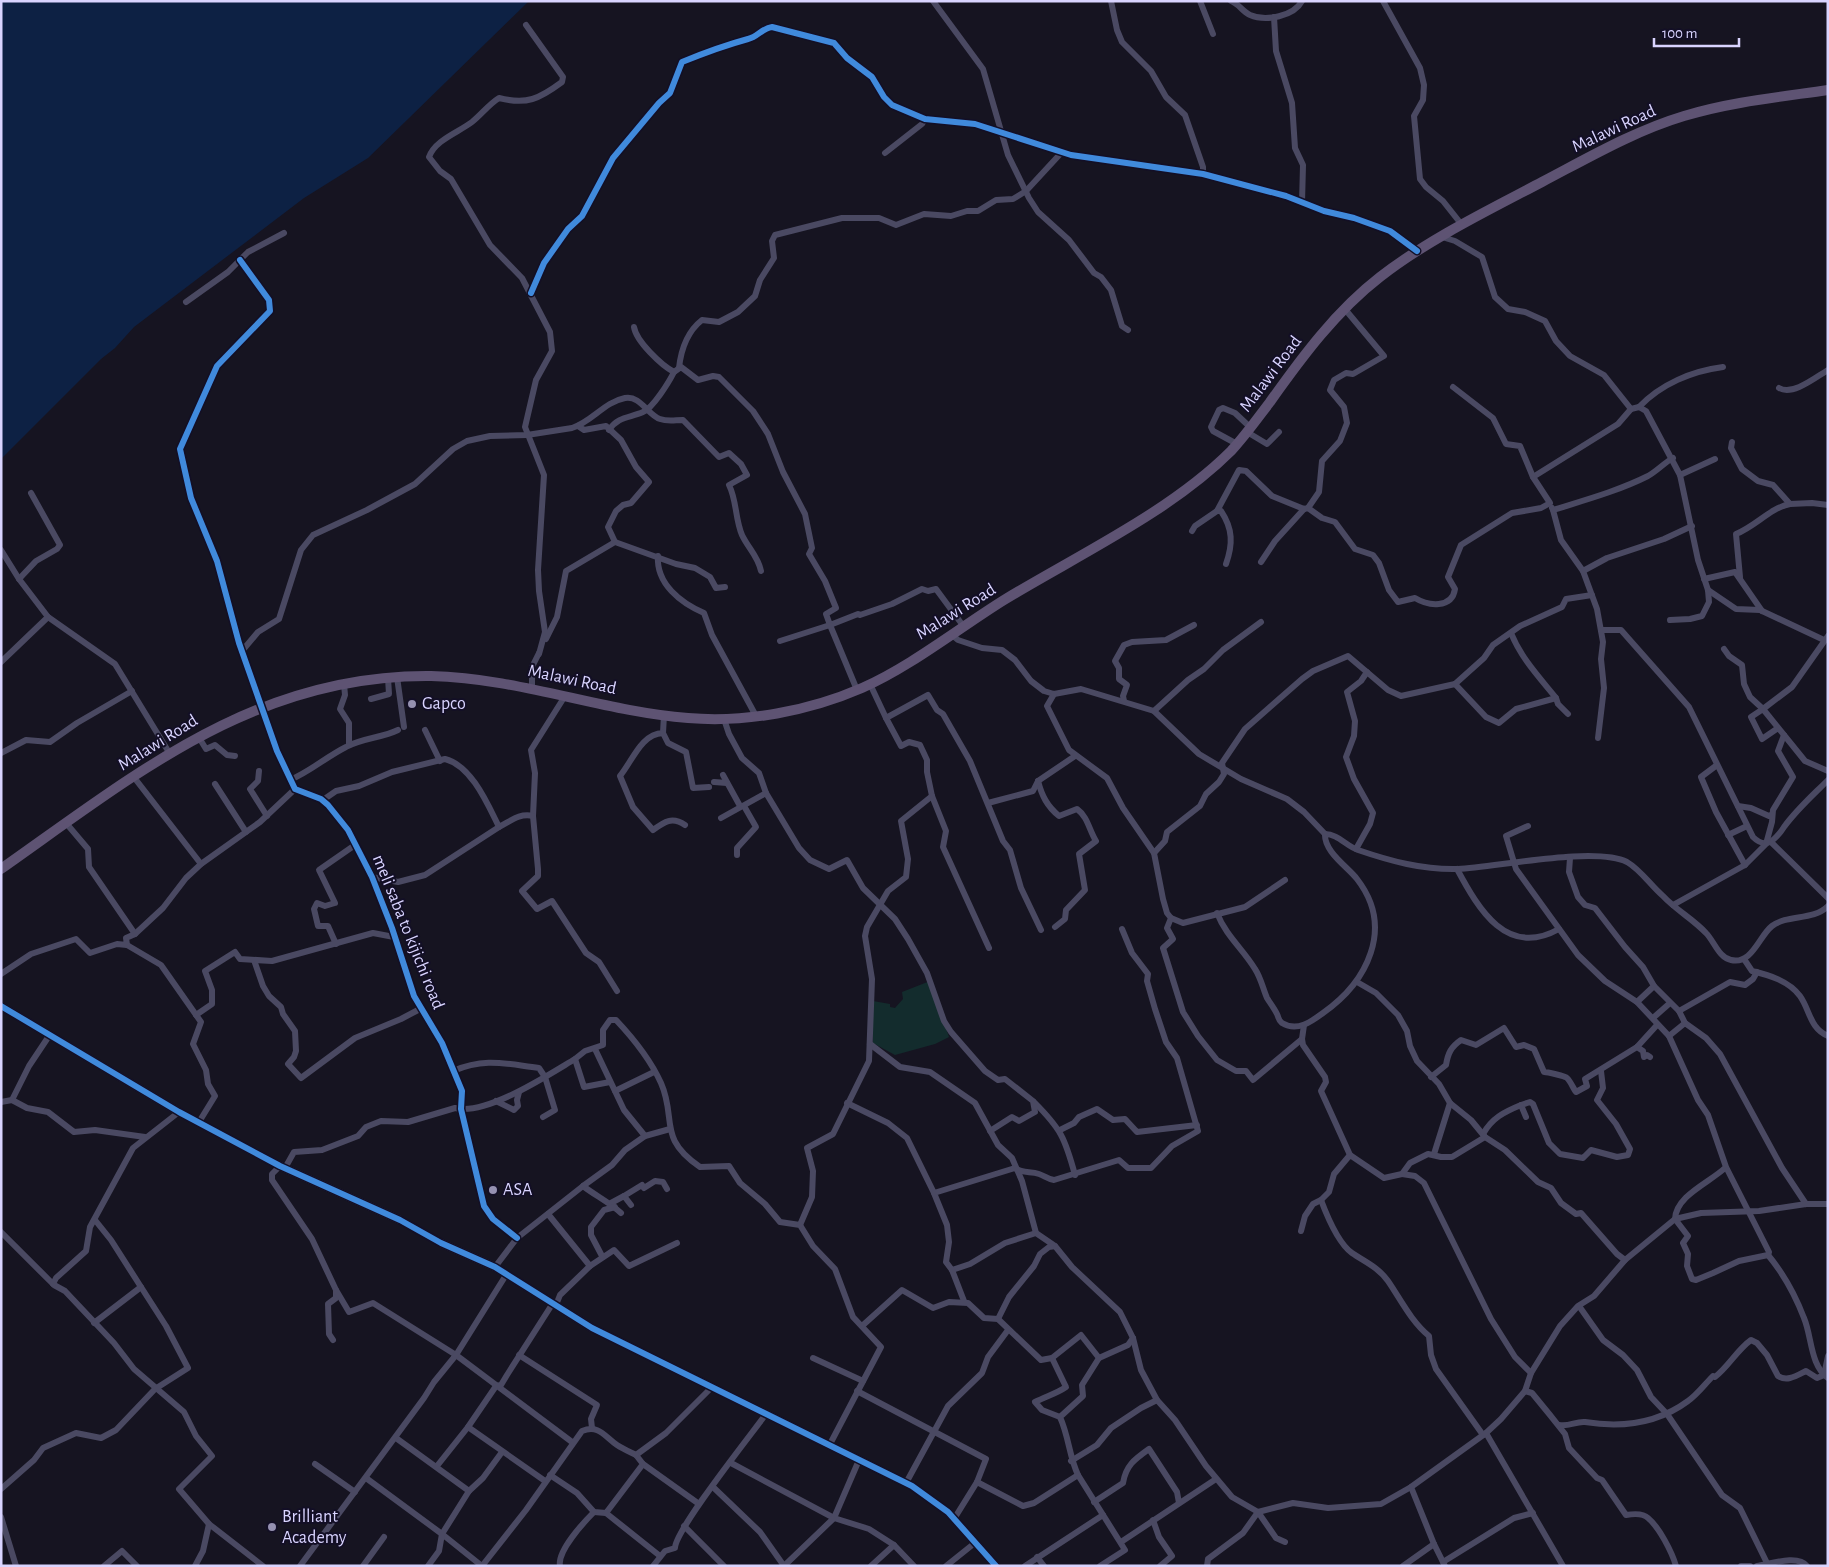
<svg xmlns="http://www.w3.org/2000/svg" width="1829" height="1567" font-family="'Alegreya Sans',sans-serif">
  <rect width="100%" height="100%" fill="#161421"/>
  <path fill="#132c2d" d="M930 981 949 1037 935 1044 895 1055 873 1043V1001L890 1004V1007L895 1008 903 999 902 992Z"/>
  <path fill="#0d2144" d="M1 1H529L368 158 304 198 134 327 115 348 101 359 1 459Z"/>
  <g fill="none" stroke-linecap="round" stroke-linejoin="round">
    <g stroke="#4a4962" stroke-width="6">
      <path d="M933 1 983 69 1008 155 1029 198 1038 212 1069 240 1094 273 1101 277 1111 290 1122 326 1128 330"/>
      <path d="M1111 1 1117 30 1122 42 1151 71 1166 97 1185 115 1203 167V174"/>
      <path d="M1200 1 1213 34"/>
      <path d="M1231 1C1239 4 1243 12 1250 15 1266 22 1294 16 1302 1"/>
      <path d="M1383 1 1420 68 1424 85 1423 100 1414 116 1420 179 1426 187 1443 201 1462 225"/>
      <path d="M1274 17 1276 51 1292 103 1295 148 1303 165 1302 203"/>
      <path d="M526 25 563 77 562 82C539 99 527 105 499 98 488 105 482 114 472 122 459 132 435 140 429 157L440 171 451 179 490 245 522 278 550 332 552 351 536 380 525 427 544 475 538 570 539 591 545 632 539 654"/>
      <path d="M885 153 922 124 925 119"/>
      <path d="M1442 237 1455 241 1482 257 1495 297 1508 309 1525 312 1545 321 1556 341 1570 356 1604 375 1631 409 1639 407 1646 411 1680 475 1715 459"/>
      <path d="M240 260 269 300 270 311 217 366 180 449 191 498 217 561 239 643 277 751 295 789 321 799 328 805 348 830 372 877 392 928 414 996 442 1043 462 1091 461 1109 484 1206 493 1219 517 1238"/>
      <path d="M531 293 544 263 568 229 582 216 613 158 659 103 670 93 682 62C704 53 726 45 748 39 758 37 762 28 772 27L834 43 847 58 872 77 884 97 892 105 925 119 975 124 1071 155 1203 174 1286 196 1324 211 1354 218 1390 231 1417 251"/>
      <path d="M186 302 228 272 248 252 284 233"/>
      <path d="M634 327C636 341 661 365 674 372L681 367 698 380 713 376 719 377 753 411 768 434 783 472 805 514 812 548 809 554 825 581 836 608 826 614 830 625 858 614 860 615 892 604 922 589 928 591 936 589 964 627"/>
      <path d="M679 368C681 350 688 331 702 320L719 322 738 312 755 296 760 280 774 258 772 241 775 235 842 218H879L896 225 924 214 951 216 967 211H978L996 200 1013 199 1026 191 1062 152"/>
      <path d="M1779 388C1793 396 1816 377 1828 370"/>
      <path d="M1639 407C1661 384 1692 371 1723 367"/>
      <path d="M578 426 584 430 606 426 621 440 636 467 649 482 631 503 623 505 616 511 608 527 615 542"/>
      <path d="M609 430C618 416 630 418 643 412 653 408 669 382 674 372"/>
      <path d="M1247 432 1267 444 1279 432"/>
      <path d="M1732 442 1731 448 1742 469 1758 481 1773 485 1790 504 1812 503 1828 505"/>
      <path d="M1237 444 1213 431 1211 427 1219 410 1223 408 1235 413 1251 428"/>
      <path d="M1533 477 1618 424 1631 409"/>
      <path d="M1308 508 1322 518 1335 522 1355 549 1373 555 1379 563 1389 590 1398 602 1415 598C1428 606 1452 609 1455 589L1448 577 1461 545 1512 513 1541 508 1550 503 1533 477 1520 446 1506 444 1493 418 1453 387"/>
      <path d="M1552 508 1553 510C1585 500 1618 491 1648 476 1657 471 1664 463 1673 458"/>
      <path d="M1553 510 1561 540 1583 571 1597 609 1603 642 1601 659 1604 688 1598 738"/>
      <path d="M1217 511H1221C1233 529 1233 544 1226 564"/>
      <path d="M1192 531 1195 526 1217 511 1239 470 1246 471 1272 496 1304 509 1308 508 1319 492 1322 461 1340 441 1347 423 1344 407 1330 390 1334 380 1346 373 1353 374 1384 356 1344 308"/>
      <path d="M1 550 19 579 48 617 115 664 170 754"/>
      <path d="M658 556C656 584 681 603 704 613L712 635 756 716"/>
      <path d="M1261 562 1275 541 1304 509"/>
      <path d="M1583 571 1607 558 1664 539 1692 526"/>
      <path d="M1740 577 1736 534C1756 526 1770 508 1790 504"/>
      <path d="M19 579 36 561 57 549 60 545 31 493"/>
      <path d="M1704 579 1735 572 1762 611"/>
      <path d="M1708 590 1736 609 1760 610 1824 640"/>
      <path d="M1670 620 1690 619 1702 616 1709 602 1708 590 1698 560 1680 475"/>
      <path d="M1601 630H1621L1689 707 1753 837C1757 841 1761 844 1767 843 1773 842 1781 832 1784 827 1797 809 1812 796 1828 780"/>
      <path d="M1511 633C1521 658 1539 677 1556 698L1558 704 1568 714"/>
      <path d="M952 635 958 640 982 648 1002 650 1015 660 1031 681 1044 691 1054 694 1081 689 1154 711 1199 754 1241 779 1287 799 1304 812 1325 834C1338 834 1346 846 1358 850 1390 861 1423 870 1458 869 1497 867 1595 846 1627 862 1641 870 1651 886 1663 896 1676 910 1693 919 1706 933 1714 941 1719 958 1731 960 1752 965 1759 936 1772 926 1788 914 1813 921 1828 906"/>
      <path d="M546 639 557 617 566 571 615 542 676 564 695 568 710 577 716 588 725 587"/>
      <path d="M780 641 830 625 857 690"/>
      <path d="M1724 649 1729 656 1742 665 1744 684 1750 697 1763 709 1792 687 1828 636"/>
      <path d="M242 651 258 632 279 619 301 550 313 535 367 510 415 484 453 449 467 441 490 436 527 435 572 428C592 422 604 402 625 398 640 395 648 415 660 419 668 422 675 420 683 420L719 457 729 453 741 464 747 475 729 485C737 501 735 519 742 535 748 548 758 556 761 571"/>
      <path d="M1 662 48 617"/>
      <path d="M397 677 404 727"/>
      <path d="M344 684 345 695 340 709 349 723V745"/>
      <path d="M870 684 886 718 928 695 937 710 943 714 970 761 1003 841 1010 850 1021 888 1041 930"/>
      <path d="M1455 684 1484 658 1493 645 1520 626 1562 607 1566 599 1592 595"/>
      <path d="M532 687V667L539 653"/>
      <path d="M1054 694 1047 706 1069 750 1107 778 1123 808 1154 853 1163 899 1167 913 1171 918 1167 928 1173 939 1163 948 1183 1012 1198 1036 1217 1060 1236 1071H1246L1253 1080 1302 1039 1304 1025"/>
      <path d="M565 696 531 750 535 773 533 816 538 869V876L522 891 537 909 552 901 586 953 599 962 617 991"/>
      <path d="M371 699 389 694 388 678"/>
      <path d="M1124 701 1123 696 1127 685 1119 679V668L1115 661 1124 645 1132 642 1166 640 1194 625"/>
      <path d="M1154 711 1188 680 1204 669 1223 650 1261 622"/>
      <path d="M664 715 663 733C641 734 633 760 620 776L633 807 653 830C664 822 672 816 685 825"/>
      <path d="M886 718 901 746 909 742 920 745 927 760V772L932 796 946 831 943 847 989 948"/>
      <path d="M724 719 729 734 742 758 759 773 766 793 799 848 810 860 829 869 847 860 863 888 895 919 908 939 927 973 944 1021 951 1032 985 1071 998 1080 1005 1079 1033 1101 1035 1112 1019 1121 1012 1117 990 1131"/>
      <path d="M1778 728 1762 739 1751 717 1763 709 1805 761 1828 771"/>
      <path d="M425 730 440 761"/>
      <path d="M663 733 668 743 686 752 693 788 709 787"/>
      <path d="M198 736 206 749 215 745 227 755 235 756"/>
      <path d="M1 753 26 740 50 742 77 723 132 691"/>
      <path d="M1717 765 1701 777 1716 812 1745 865"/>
      <path d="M259 771 258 781 250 789 267 816"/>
      <path d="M723 775 740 806"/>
      <path d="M133 776 201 864"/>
      <path d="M290 780C311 771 326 757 346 747 362 738 382 738 398 730"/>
      <path d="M1038 781C1042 796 1047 806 1059 816L1077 809C1088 817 1089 830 1096 841L1079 854 1085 890 1066 910 1065 919 1055 927"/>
      <path d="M714 782 727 783"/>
      <path d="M215 784 246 832"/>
      <path d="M323 800 336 791 359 786 392 772 445 759C472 766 488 805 499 827 511 821 519 813 533 816"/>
      <path d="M988 803 1033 791 1038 781 1075 756"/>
      <path d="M1738 806 1751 808 1769 816 1771 815"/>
      <path d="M721 818 766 793"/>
      <path d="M66 823 88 849 89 867 135 934"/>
      <path d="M1528 826 1506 836 1516 869 1578 955 1605 981 1637 1002 1669 1036 1685 1023 1706 1038 1720 1054 1782 1168 1806 1204"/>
      <path d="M1728 835 1747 826"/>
      <path d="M1771 842 1828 898"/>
      <path d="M1356 849 1370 824 1373 813 1354 779 1346 757 1354 736 1355 721 1347 692 1361 681 1367 672"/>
      <path d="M1154 853 1165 841 1167 832 1200 806 1206 794 1219 782 1224 774 1222 763 1245 729 1302 679 1313 671 1348 656 1388 690 1401 696 1455 684 1486 717 1499 723 1516 709 1556 698"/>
      <path d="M737 855V848L756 827 744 806"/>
      <path d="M1570 858 1569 872 1578 897 1585 905 1595 908 1625 947 1643 967 1654 986 1637 1002"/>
      <path d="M1457 869C1479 910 1507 958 1559 929"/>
      <path d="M372 877 398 882 425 875 499 827"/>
      <path d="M1673 905 1745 865 1766 844 1772 822 1773 810 1793 777 1778 751 1784 735"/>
      <path d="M1217 913C1226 936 1243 949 1255 969 1261 978 1263 989 1267 998 1270 1003 1274 1008 1277 1014 1279 1018 1278 1020 1282 1023 1297 1032 1311 1022 1323 1013 1367 982 1395 928 1357 879 1348 867 1324 852 1325 834"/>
      <path d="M1171 918 1183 923 1245 907 1285 880"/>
      <path d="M336 944 328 926H318L314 909 317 903 325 906 335 903 319 870 355 845"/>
      <path d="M127 945 161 965 201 1022 193 1044 206 1070 208 1084 215 1096 199 1122"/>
      <path d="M1744 959 1752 971C1769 975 1789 981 1800 996 1810 1010 1810 1029 1828 1036"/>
      <path d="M254 960 263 986 269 996 281 1007 283 1014 295 1031 296 1051 294 1057 288 1064 301 1078 355 1038 401 1019 420 1009"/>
      <path d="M1 974 31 954 76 939 90 953 117 944 127 945 126 938 135 934 163 908 186 878 201 864 260 822 295 789"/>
      <path d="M1357 982 1376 993 1398 1015 1407 1031 1410 1046 1417 1061 1439 1084 1450 1103 1471 1120 1485 1137 1505 1150 1538 1182 1551 1188 1561 1203 1576 1214 1581 1213 1617 1254 1625 1260"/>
      <path d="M1654 986 1679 1011"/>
      <path d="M196 1015 212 1004V990L205 971 235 952 240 959 272 961 373 933 394 937"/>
      <path d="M1653 1018 1670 1003"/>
      <path d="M1685 1023 1679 1011 1730 982 1745 985 1753 979 1757 972"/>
      <path d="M1669 1036 1698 1100 1708 1115 1726 1167 1769 1252 1768 1255 1739 1261 1713 1273 1696 1280 1692 1279 1687 1266 1688 1254 1683 1243 1688 1236 1675 1219C1676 1195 1711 1182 1726 1167"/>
      <path d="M1302 1039 1303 1045 1325 1077 1326 1082 1321 1091 1350 1155"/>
      <path d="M870 1044 900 1067 930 1072 975 1103 998 1145 1012 1158 1022 1181 1036 1233 1055 1246 1072 1267 1120 1312 1133 1338 1141 1370 1157 1400 1175 1420 1206 1466 1232 1497 1258 1512 1276 1538 1285 1542"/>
      <path d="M1637 1047 1643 1051 1644 1057 1647 1055 1650 1057"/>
      <path d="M595 1049 624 1110 645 1136"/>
      <path d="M453 1071C485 1057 506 1064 539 1068L545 1077 555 1110 543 1117"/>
      <path d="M1431 1077 1446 1065C1448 1053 1451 1047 1461 1040L1476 1045 1504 1028 1516 1047 1524 1045 1534 1049 1544 1072C1547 1072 1565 1076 1567 1078 1571 1082 1573 1088 1576 1092L1587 1086 1585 1079 1637 1047 1657 1025"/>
      <path d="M610 1082 584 1087 575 1059 585 1051 603 1045V1030L610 1020H616C633 1038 651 1061 661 1083 677 1119 657 1138 700 1167L729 1166 740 1183 765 1204 780 1222 800 1225 813 1246 835 1269 853 1317 881 1347 829 1446"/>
      <path d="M615 1091 654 1072"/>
      <path d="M12 1100 29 1066 49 1036"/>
      <path d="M496 1101 514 1110 518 1106 517 1100 519 1092"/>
      <path d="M1 1102 12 1100 27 1108 48 1112 74 1132 95 1130 145 1137"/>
      <path d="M1034 1102C1061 1129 1065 1138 1075 1175"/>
      <path d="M847 1103 888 1123 907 1138 934 1193"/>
      <path d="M1526 1117 1521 1105 1530 1102 1533 1104 1549 1143 1560 1154 1583 1158 1591 1150 1617 1157 1628 1155 1630 1149 1616 1124 1597 1100 1603 1088 1601 1071"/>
      <path d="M1060 1130 1074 1123 1079 1117 1097 1109 1113 1120 1125 1119 1137 1132 1197 1125"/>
      <path d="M1483 1134C1492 1118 1504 1112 1521 1105"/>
      <path d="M1434 1154 1450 1103"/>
      <path d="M280 1166 272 1174V1180L312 1239 336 1290V1298L328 1304 329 1334 333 1340"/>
      <path d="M285 1168 294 1152 322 1150 358 1136 366 1127 381 1121 408 1122 455 1108C486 1116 548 1075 575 1059"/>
      <path d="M1402 1174 1415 1176 1424 1183 1491 1319 1515 1357 1531 1373"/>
      <path d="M583 1186C596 1196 609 1202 621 1213"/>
      <path d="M624 1196 642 1185 644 1188 655 1181 663 1182 667 1189"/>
      <path d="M1321 1200C1327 1216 1338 1243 1352 1253 1365 1262 1378 1267 1388 1281 1401 1300 1411 1321 1429 1336L1431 1355 1436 1369 1483 1435"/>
      <path d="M611 1203 624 1196 631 1205"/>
      <path d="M548 1214 590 1266 614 1250 629 1266 677 1243"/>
      <path d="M800 1225 812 1197 813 1171 807 1148 833 1134 869 1061 872 979 865 936 867 927 888 891 906 877 908 859 901 821 932 796"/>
      <path d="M1301 1231 1305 1216 1313 1204 1321 1200 1329 1192 1334 1174 1350 1155 1384 1178 1402 1174 1410 1163 1428 1154 1441 1157H1452L1485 1137"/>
      <path d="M1 1232 54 1285 65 1291 114 1343 134 1369 184 1412 196 1436 212 1456 179 1489 209 1524 263 1566"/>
      <path d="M1768 1255C1783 1273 1796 1297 1804 1318 1812 1337 1810 1365 1828 1378"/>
      <path d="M602 1256 591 1235V1227L604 1210 615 1207"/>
      <path d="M495 1267 517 1238 583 1186 612 1165 625 1150 645 1136 670 1129"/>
      <path d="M952 1270 970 1264 1005 1243 1036 1233"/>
      <path d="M53 1284 56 1278 86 1251 90 1227 133 1148 179 1112"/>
      <path d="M336 1290 349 1312 373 1303 456 1355 572 1442"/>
      <path d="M964 1301 952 1270 946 1262 949 1242 947 1225 934 1193 1015 1168C1023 1174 1030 1171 1039 1174 1045 1176 1047 1179 1054 1180L1119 1160 1128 1168H1151L1172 1146 1198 1131 1177 1058 1166 1042 1155 1009 1147 981 1148 974 1132 953 1122 929"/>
      <path d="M556 1305 560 1295 590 1266"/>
      <path d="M1579 1306 1603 1340 1623 1355 1637 1370 1651 1397 1667 1414 1722 1495 1740 1508 1767 1563"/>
      <path d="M998 1319 1009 1297 1034 1266 1040 1254 1049 1247 1055 1246"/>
      <path d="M94 1323 141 1287 111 1240 95 1220"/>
      <path d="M862 1326 902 1290 933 1308 949 1302 968 1303 984 1318 998 1319 1041 1360 1052 1358 1081 1335 1099 1358 1128 1345 1133 1338"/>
      <path d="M519 1355 597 1405 591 1419 592 1428"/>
      <path d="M813 1358 863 1381"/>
      <path d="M1052 1358 1066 1387C1056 1394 1046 1396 1035 1402L1042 1410 1060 1417"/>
      <path d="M857 1391 986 1459 977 1482 954 1519"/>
      <path d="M1525 1391 1532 1393 1550 1415 1565 1434 1569 1448 1597 1478 1602 1480 1626 1515C1632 1514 1643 1513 1648 1518 1659 1527 1672 1552 1676 1566"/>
      <path d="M1559 1425C1569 1427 1576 1421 1585 1422 1622 1428 1657 1424 1688 1401 1697 1395 1705 1384 1713 1376L1715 1377C1729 1366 1737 1350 1751 1340L1757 1343 1767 1355 1778 1376C1787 1382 1796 1376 1806 1371L1817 1378 1824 1375 1828 1356"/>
      <path d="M468 1427 545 1481"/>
      <path d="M1486 1433 1563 1566"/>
      <path d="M396 1438 469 1491 483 1478 502 1452"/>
      <path d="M1071 1461 1097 1445 1111 1428 1141 1408 1157 1400"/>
      <path d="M731 1463 834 1518 869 1529 894 1545 914 1566"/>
      <path d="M315 1464 355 1492"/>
      <path d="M643 1464 699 1504"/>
      <path d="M437 1466 468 1427 496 1386 501 1385 507 1375 553 1303"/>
      <path d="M550 1475 577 1493 594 1512 606 1513 643 1464 636 1455 666 1433 711 1388"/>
      <path d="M1078 1475C1069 1456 1069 1437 1060 1417L1083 1396 1082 1385 1099 1358"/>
      <path d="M366 1478 442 1534 482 1566"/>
      <path d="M977 1482 1023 1506 1034 1503 1078 1475 1125 1550 1100 1566"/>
      <path d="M906 1483 948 1406 982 1373 988 1357 1008 1330"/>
      <path d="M713 1487 760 1532 784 1566"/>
      <path d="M1 1489 34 1460 43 1448 76 1433 101 1438 116 1430 155 1389 188 1368 166 1326 141 1287"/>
      <path d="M1094 1502 1123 1483C1126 1465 1135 1459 1149 1449L1177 1492 1179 1503"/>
      <path d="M606 1513 660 1556"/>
      <path d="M1 1517 16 1566"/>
      <path d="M1153 1520 1159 1537 1172 1556 1160 1566"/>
      <path d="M684 1526 724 1566"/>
      <path d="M1121 1542 1216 1479"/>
      <path d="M1037 1557 1044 1566"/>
      <path d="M1443 1562 1514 1518 1533 1513"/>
      <path d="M104 1566 122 1551 137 1566"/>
      <path d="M195 1566 203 1551 209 1524"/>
      <path d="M300 1566 424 1398 434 1382 456 1355 506 1275"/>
      <path d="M363 1566 384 1537"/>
      <path d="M428 1566 439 1551 442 1534 469 1491"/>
      <path d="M482 1566 526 1510 582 1431C599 1424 605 1437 617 1445 623 1449 630 1452 636 1455"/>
      <path d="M560 1566C557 1551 584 1522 594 1512"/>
      <path d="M653 1566 665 1551 675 1548C675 1530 750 1436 766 1414"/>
      <path d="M784 1566 834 1518 859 1460"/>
      <path d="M871 1566 894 1545"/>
      <path d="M946 1566 976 1542"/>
      <path d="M1025 1566 1103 1515"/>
      <path d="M1207 1566 1208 1559 1243 1533 1258 1512 1293 1503 1328 1508 1381 1504 1411 1487"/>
      <path d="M1403 1566 1434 1544"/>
      <path d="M1445 1566 1434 1544 1411 1487 1486 1433 1501 1419 1525 1391 1531 1373 1560 1326 1578 1306 1594 1296 1625 1260 1675 1219 1701 1213 1759 1211 1806 1204H1828"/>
      <path d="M1741 1566H1750"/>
      <path d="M1757 1566C1770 1564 1798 1554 1807 1566"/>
    </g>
    <path stroke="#4a4962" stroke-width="8" d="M1 1006 179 1112 280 1166 400 1220 441 1243 495 1267 592 1328 912 1486 948 1512 996 1566"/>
    <path stroke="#5e5373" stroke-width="10" d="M1 869C136 774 256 674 431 676 519 678 601 711 688 718 746 723 809 711 862 688 910 667 959 628 1004 600 1078 555 1170 512 1231 451 1245 436 1257 419 1270 402 1302 357 1336 311 1380 277 1429 239 1487 211 1542 182 1588 158 1634 131 1684 116 1730 102 1780 97 1828 90"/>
    <defs>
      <g id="cycleway">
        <path d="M240 260 269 300 270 311 217 366 180 449 191 498 217 561 239 643 277 751 295 789 321 799 328 805 348 830 372 877 392 928 414 996 442 1043 462 1091 461 1109 484 1206 493 1219 517 1238"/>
        <path d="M531 293 544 263 568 229 582 216 613 158 659 103 670 93 682 62C704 53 726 45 748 39 758 37 762 28 772 27L834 43 847 58 872 77 884 97 892 105 925 119 975 124 1071 155 1203 174 1286 196 1324 211 1354 218 1390 231 1417 251"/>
        <path d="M1 1006 179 1112 280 1166 400 1220 441 1243 495 1267 592 1328 912 1486 948 1512 996 1566"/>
      </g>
    </defs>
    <use href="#cycleway" stroke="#130f26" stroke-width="9"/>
    <use href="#cycleway" stroke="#408adc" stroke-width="6"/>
  </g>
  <g fill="#9591b1" stroke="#130f26" stroke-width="2">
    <circle cx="412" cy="704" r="5"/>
    <circle cx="493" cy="1190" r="5"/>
    <circle cx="272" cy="1527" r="5"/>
  </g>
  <g text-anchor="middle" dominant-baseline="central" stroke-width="4" stroke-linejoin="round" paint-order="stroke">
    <g font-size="18" fill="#d9d4ff" stroke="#130f26">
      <text transform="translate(1614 129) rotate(-25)">Malawi Road</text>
      <text transform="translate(1271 374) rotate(-53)">Malawi Road</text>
      <text transform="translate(956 612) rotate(-32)">Malawi Road</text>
      <text transform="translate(572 680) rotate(12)">Malawi Road</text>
      <text transform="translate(158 743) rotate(-32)">Malawi Road</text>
      <text transform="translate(408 932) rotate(68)">meli saba to kijichi road</text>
    </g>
    <g font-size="18" fill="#d9d4ff" stroke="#130f26" text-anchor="start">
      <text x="422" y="704">Gapco</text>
      <text x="503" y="1190">ASA</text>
      <text x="282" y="1517">Brilliant<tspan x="282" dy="21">Academy</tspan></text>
    </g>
  </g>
  <rect width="1829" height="1567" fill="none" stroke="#d9d4ff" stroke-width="5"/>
  <path d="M1654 38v8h85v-8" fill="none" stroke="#d9d4ff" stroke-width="2.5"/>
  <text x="1662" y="38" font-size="15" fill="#d9d4ff" stroke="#130f26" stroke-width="4" paint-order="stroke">100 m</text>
</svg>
